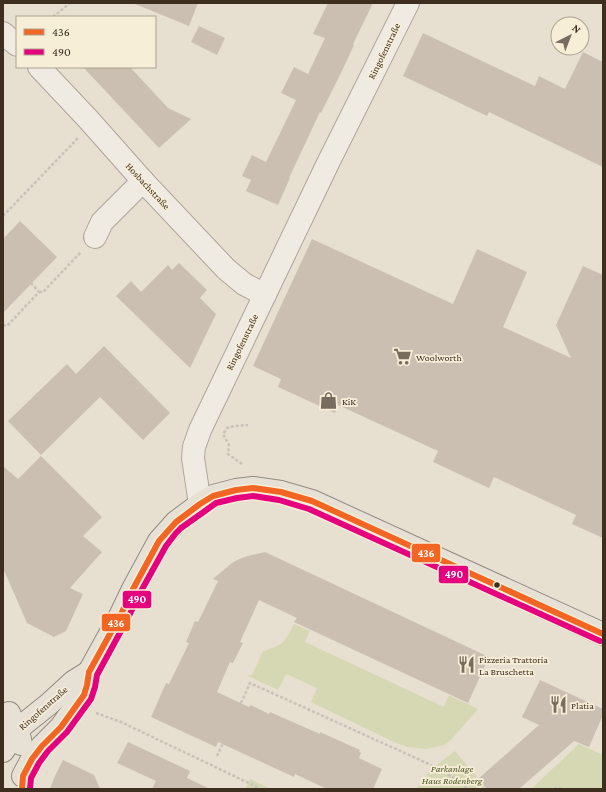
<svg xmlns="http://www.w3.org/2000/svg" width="606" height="792" font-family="'Crimson Pro',serif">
  <rect width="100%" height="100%" fill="#e7e0d1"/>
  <g fill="#d6d7b3">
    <path d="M294 624 310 631 305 642 444 707 449 695 478 709 450 741 444 745 426 749 407 747 394 742 311 702 317 688 286 674 278 690 248 676 252 675 263 651C284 645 285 642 294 624Z"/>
    <path d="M579 744 603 755V789H531Z"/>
    <path d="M455 751 487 789H415L420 785 430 770Z"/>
    <path d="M250 779 271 789H245Z"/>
  </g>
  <g fill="#cbbfb2">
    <path d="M135 3H198L189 26 135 4Z"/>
    <path d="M328 3H373L353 44 354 45 341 73 321 113 320 112 289 178H290L278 205 246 191 251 180 242 176 252 155 266 162 296 100 281 93 294 67 308 74 325 38 313 34Z"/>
    <path d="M199 26 225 38 217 55 191 42Z"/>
    <path d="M423 33 535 86 539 76 565 89 583 52 603 62V167L489 112 487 116 403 76Z"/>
    <path d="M83 67H130L168 108 191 119 159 148Z"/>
    <path d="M20 221 57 257 3 313V239Z"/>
    <path d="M312 239 453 304 477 249 527 272 503 327 571 358 556 325 583 266 603 275V538L572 524 576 515 494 477 489 488 433 462 438 451 338 405 335 413 278 387 281 379 253 366Z"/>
    <path d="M179 263 207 290 200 298 216 314 190 368 116 296 131 281 141 292 168 265 172 270Z"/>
    <path d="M104 346 170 413 143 440 100 397 41 455 8 421 67 364 76 374Z"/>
    <path d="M41 456 102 517 83 536 102 552 70 588 83 594 66 631 54 637 27 623 3 568V466L18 479Z"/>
    <path d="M265 552 489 657 468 703 294 622 297 618 259 600 240 642 243 643 233 663 230 662 217 692 249 707 251 705 269 714 270 712 320 734V732L360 750 359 752 361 753 359 758 382 769 373 789H327L295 774 294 777 218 742 216 747 151 717 166 683 169 684 189 643 186 642 195 621 198 622 218 581 213 579 232 563 239 559 248 556Z"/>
    <path d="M540 680 603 709V715L589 747 574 741 519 789H487L478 779 539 725 522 717Z"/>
    <path d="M128 742 190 771 187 778 210 789H152L156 781 117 763Z"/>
    <path d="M63 760 94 775 100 789H50L54 778Z"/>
  </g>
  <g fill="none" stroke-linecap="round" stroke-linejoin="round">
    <defs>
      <g id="minor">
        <path d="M3 33 17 45"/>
        <path d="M39 67 88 119 143 181 226 269 244 284 265 295"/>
        <path d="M95 237 102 222 143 181"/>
        <path d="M200 504 193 458 194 447 200 430 329 161 408 3"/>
      </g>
      <g id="major">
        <path d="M9 713 19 735 21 744"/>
        <path d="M3 751 17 730 24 724 49 704 73 682 89 672"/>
        <path d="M23 776 32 759 42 746 61 727 84 695 87 685 89 672 121 614 133 589 159 541 176 522 200 504 213 496 236 490 253 488 281 492 312 501 603 634"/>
      </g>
    </defs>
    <use href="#minor" stroke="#ada599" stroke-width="24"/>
    <use href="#major" stroke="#928b80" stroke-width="24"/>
    <g stroke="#c8c2b9" stroke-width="2.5" stroke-dasharray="3 2" stroke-linecap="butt">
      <path d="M53 17 70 3"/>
      <path d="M3 216 78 138"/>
      <path d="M39 292H43L81 252"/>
      <path d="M3 325 7 326 39 292 31 283"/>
      <path d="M242 464 228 454 229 445 223 434 227 428 235 426 248 425"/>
      <path d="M241 703 250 683 429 764 435 768 457 779 468 789"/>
      <path d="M96 713 121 722 255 786 259 789"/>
      <path d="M217 756 223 743"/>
      <path d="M554 789 556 788 564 789"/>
    </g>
    <use href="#minor" stroke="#efebe3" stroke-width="22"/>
    <use href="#major" stroke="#e6e1d4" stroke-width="22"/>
    <defs>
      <path id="bus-1" d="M22 789 23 776 32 759 42 746 61 727 84 695 87 685 89 672 121 614 133 589 159 541 176 522 200 504 213 496 236 490 253 488 281 492 312 501 603 634"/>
      <path id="bus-2" d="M30 789 31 778 39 763 48 751 67 732 91 699 95 687 97 675 128 618 140 593 166 546 176 533 181 528 205 511 216 503 237 498 253 496 279 500 309 509 600 641"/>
    </defs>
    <use href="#bus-1" stroke="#f7eed8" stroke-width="9"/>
    <use href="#bus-2" stroke="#f7eed8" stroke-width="9"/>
    <use href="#bus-1" stroke="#f26522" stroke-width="6"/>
    <use href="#bus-2" stroke="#e5007d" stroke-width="6"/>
  </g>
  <defs>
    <symbol id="supermarket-bare" viewBox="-9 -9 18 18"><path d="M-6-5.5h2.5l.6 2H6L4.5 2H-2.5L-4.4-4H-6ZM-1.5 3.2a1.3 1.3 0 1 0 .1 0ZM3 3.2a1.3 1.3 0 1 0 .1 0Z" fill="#786c5e" stroke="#f7eed8" stroke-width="2.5" paint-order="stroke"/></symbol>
    <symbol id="shop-bare" viewBox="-9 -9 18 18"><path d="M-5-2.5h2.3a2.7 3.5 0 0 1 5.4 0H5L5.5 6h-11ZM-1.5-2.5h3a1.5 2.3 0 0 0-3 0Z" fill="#786c5e" stroke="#f7eed8" stroke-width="2.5" paint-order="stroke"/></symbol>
    <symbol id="restaurant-bare" viewBox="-9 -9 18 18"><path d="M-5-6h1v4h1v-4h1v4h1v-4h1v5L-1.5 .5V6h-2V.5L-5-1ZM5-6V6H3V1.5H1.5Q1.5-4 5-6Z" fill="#786c5e" stroke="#f7eed8" stroke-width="2.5" paint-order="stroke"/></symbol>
  </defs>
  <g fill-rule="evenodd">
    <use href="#supermarket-bare" x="390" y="344" width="25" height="25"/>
    <use href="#shop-bare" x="316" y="388" width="25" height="25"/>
    <use href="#restaurant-bare" x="454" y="652" width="25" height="25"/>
    <use href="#restaurant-bare" x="546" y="692" width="25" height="25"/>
  </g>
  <circle fill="#3d2e20" stroke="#f7eed8" stroke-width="1.5" cx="497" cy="585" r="3.5"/>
  <g text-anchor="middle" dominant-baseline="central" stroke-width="3.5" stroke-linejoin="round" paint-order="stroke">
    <g font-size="10" fill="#3d2e20" stroke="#f7eed8">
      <text transform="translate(384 51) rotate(-64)">Ringofenstraße</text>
      <text transform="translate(148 186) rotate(47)">Hosbachstraße</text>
      <text transform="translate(242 342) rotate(-64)">Ringofenstraße</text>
      <text transform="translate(43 708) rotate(-41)">Ringofenstraße</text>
    </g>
    <g font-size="10" fill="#3d2e20" stroke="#f7eed8" text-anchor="start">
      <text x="416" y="357">Woolworth</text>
      <text x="342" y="401">KiK</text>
      <text x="479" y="659">Pizzeria Trattoria<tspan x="479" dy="12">La Bruschetta</tspan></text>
      <text x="571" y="705">Platia</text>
    </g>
    <g font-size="10" font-style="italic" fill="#4d5a26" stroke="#f7eed8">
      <text x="452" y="768">Parkanlage<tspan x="452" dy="12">Haus Rodenberg</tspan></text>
    </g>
  </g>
  <g stroke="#f7eed8" stroke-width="1.5">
    <rect x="411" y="543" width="30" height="20" rx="4" fill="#f26522"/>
    <rect x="438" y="565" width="31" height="19" rx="4" fill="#e5007d"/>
    <rect x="122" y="590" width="30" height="19" rx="4" fill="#e5007d"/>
    <rect x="101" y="613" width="30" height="19" rx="4" fill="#f26522"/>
  </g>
  <g font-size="11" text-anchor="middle" font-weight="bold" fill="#fff">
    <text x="426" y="557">436</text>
    <text x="454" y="578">490</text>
    <text x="137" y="603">490</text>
    <text x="116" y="627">436</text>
  </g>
  <rect width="606" height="792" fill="none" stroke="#3d2e20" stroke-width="8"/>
  <rect x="16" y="16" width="140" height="52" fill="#f7eed8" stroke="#ada18e"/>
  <rect x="24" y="29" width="20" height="6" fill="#f26522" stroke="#ada18e"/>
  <text x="52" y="36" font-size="12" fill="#3d2e20">436</text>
  <rect x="24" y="49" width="20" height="6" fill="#e5007d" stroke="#ada18e"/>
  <text x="52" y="56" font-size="12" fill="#3d2e20">490</text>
  <g transform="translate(570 36) rotate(42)"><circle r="19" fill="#f7eed8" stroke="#ada18e"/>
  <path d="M0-3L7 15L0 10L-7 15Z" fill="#786c5e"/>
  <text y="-6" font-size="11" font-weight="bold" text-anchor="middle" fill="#3d2e20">N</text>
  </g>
</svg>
